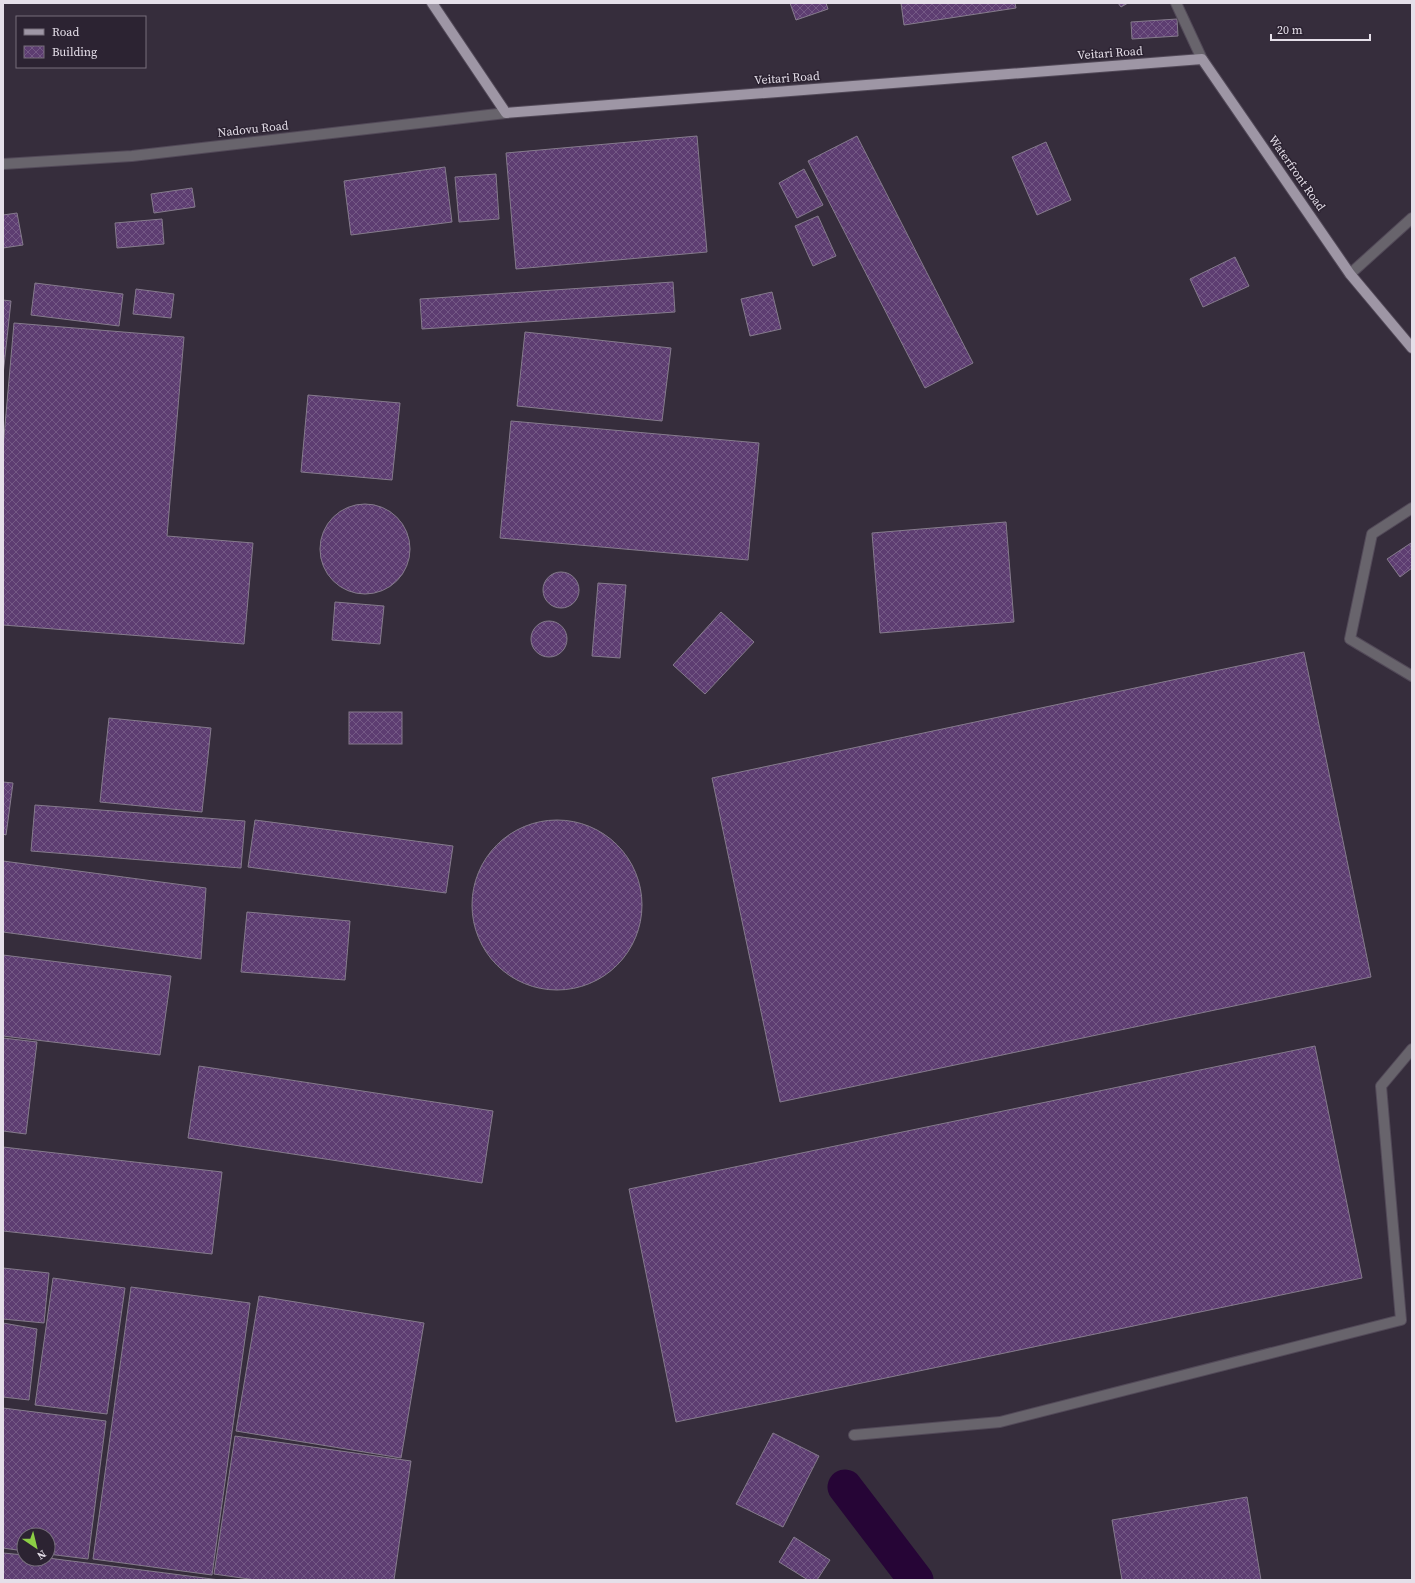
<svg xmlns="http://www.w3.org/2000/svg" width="1415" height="1583" font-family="'Source Serif 4',serif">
  <defs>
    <pattern id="building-cross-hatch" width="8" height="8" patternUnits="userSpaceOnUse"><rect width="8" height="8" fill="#5d3d71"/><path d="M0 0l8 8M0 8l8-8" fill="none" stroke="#745985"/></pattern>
  </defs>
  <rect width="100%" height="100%" fill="#362d3c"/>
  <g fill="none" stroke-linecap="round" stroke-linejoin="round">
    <path stroke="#260536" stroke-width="35" d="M845 1487 916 1580"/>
  </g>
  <g fill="url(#building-cross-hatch)" stroke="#857b8c">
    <path d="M790 3H826L828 9 796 20Z"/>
    <path d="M901 3H1015L1016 8 904 25Z"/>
    <path d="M1118 3H1128L1121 7Z"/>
    <path d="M1177 19 1178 36 1132 39 1131 22Z"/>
    <path d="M697 136 707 252 516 269 506 153Z"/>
    <path d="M857 136 973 363 925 388 808 161Z"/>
    <path d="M1046 142 1071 200 1037 215 1012 157Z"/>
    <path d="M445 167 452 222 351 235 344 181Z"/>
    <path d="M804 169 823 205 797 218 779 183Z"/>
    <path d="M496 174 499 219 459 222 455 177Z"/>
    <path d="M192 188 195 207 154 213 151 194Z"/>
    <path d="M17 213 23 245 3 248V215Z"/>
    <path d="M818 216 836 256 813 266 795 226Z"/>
    <path d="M162 219 164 244 117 248 115 223Z"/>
    <path d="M1235 257 1249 286 1203 307 1190 279Z"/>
    <path d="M673 282 675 312 422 329 420 299Z"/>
    <path d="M35 283 123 294 119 326 31 315Z"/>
    <path d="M136 289 174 294 171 318 133 314Z"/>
    <path d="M772 292 781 329 750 336 741 299Z"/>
    <path d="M3 300 11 301 3 375Z"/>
    <path d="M14 323 184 337 167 536 253 543 244 644 3 625V448Z"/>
    <path d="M525 332 671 348 662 421 517 406Z"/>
    <path d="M308 395 400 403 392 480 301 472Z"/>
    <path d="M511 421 759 443 748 560 500 538Z"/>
    <circle cx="365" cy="549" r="45"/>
    <path d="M1006 522 1014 622 880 633 872 533Z"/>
    <path d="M1411 543 1412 568 1400 577 1387 559Z"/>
    <circle cx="561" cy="590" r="18"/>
    <path d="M598 583 626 585 620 658 592 656Z"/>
    <path d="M335 602 384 606 380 644 332 640Z"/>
    <path d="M721 612 754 642 705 694 673 665Z"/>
    <circle cx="549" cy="639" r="18"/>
    <path d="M1304 652 1371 977 780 1102 712 778Z"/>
    <rect x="349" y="712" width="53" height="32"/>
    <path d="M109 718 211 728 202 812 100 802Z"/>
    <path d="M3 782 13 783 6 835 3 834Z"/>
    <path d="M35 805 245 821 241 868 31 851Z"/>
    <path d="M255 820 453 846 446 893 248 867Z"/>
    <circle cx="557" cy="905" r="85"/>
    <path d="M3 861 206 888 201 959 3 932Z"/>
    <path d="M247 912 350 921 345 980 241 972Z"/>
    <path d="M3 955 171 976 160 1055 3 1036Z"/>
    <path d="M3 1038 37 1042 26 1134 3 1131Z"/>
    <path d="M1315 1046 1362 1278 676 1422 629 1189Z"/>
    <path d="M199 1066 493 1111 482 1183 188 1138Z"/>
    <path d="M3 1147 222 1172 212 1254 3 1231Z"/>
    <path d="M3 1268 49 1273 44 1323 3 1319Z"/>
    <path d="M53 1278 125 1288 107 1414 35 1405Z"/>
    <path d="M131 1287 250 1303 212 1575 93 1559Z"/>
    <path d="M259 1296 424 1323 401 1458 236 1431Z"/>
    <path d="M3 1323 37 1329 29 1400 3 1397Z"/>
    <path d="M3 1408 106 1421 88 1559 48 1554V1535H24V1551L3 1548Z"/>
    <path d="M773 1433 819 1456 783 1527 736 1504Z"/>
    <path d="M235 1436 411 1461 394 1580H256L214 1574Z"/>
    <path d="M1247 1497 1261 1580H1122L1112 1520Z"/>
    <path d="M794 1537 830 1560 817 1580H808L779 1562Z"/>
    <path d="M3 1553 24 1555V1559L48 1558 220 1580H3Z"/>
  </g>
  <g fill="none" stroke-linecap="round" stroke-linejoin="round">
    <defs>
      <g id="minor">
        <path d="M1176 3 1202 59"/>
        <path d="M3 164 132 156 506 113"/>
        <path d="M1350 274 1412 218"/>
        <path d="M1412 508 1372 534 1350 639 1412 676"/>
        <path d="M854 1435 1000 1422 1401 1320 1381 1086 1412 1049"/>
      </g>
      <path id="major" d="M432 3 506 113 1202 59 1350 274 1412 348"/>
    </defs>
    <use href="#minor" stroke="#524958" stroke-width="12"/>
    <use href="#major" stroke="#524958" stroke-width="12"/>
    <use href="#minor" stroke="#68646c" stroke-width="10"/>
    <use href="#major" stroke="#9e96a5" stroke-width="10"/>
  </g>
  <g text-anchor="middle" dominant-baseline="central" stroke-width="3" stroke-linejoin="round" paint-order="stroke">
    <g font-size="12" fill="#e5dfe9" stroke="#2c2332">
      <text transform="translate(1110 53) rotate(-4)">Veitari Road</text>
      <text transform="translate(787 78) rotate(-4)">Veitari Road</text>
      <text transform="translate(253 129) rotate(-6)">Nadovu Road</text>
      <text transform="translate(1297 173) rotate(55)">Waterfront Road</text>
    </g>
  </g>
  <rect width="1415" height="1583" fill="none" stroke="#e5dfe9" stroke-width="8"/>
  <rect x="16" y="16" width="130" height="52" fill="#2c2332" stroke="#766e7b"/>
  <rect x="24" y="29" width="20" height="6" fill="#9e96a5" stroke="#766e7b"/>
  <text x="52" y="36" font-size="12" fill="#e5dfe9">Road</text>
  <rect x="24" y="46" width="20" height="12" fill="url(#building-cross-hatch)" stroke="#766e7b"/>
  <text x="52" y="56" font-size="12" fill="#e5dfe9">Building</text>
  <g transform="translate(36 1547) rotate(145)"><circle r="19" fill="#2c2332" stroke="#766e7b"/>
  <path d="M0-3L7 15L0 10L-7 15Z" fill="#8cce45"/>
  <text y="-6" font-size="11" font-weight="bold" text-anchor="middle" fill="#e5dfe9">N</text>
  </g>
  <path d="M1271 34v6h99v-6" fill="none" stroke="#e5dfe9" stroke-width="2"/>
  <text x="1277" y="34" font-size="12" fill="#e5dfe9" stroke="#2c2332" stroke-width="3" paint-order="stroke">20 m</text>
</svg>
